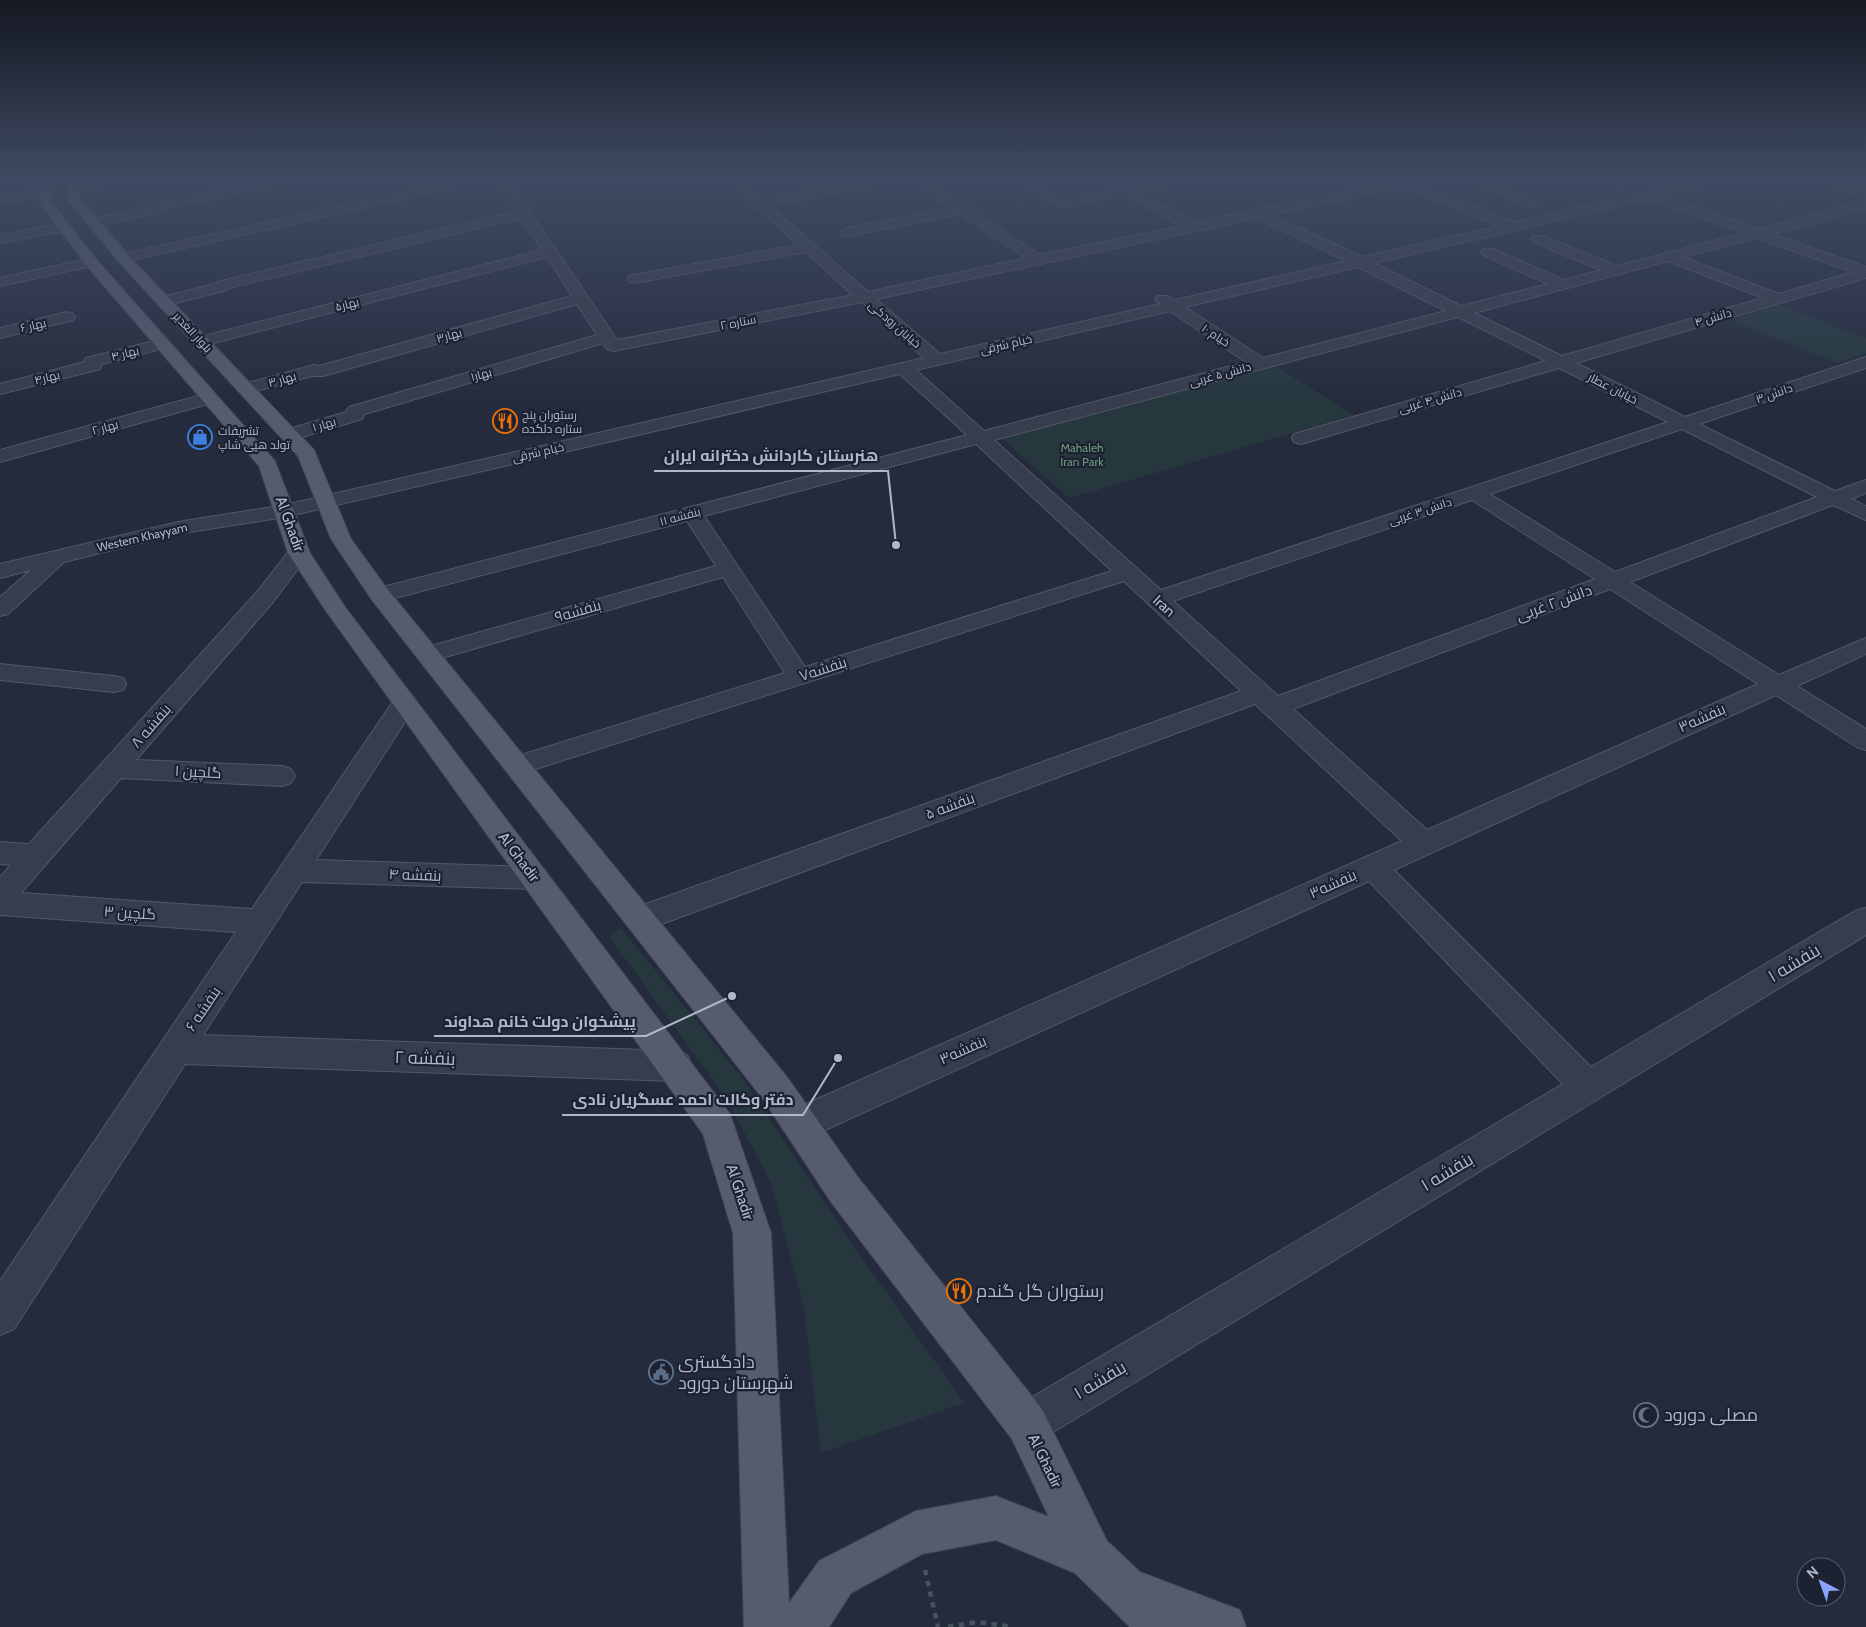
<svg xmlns="http://www.w3.org/2000/svg" width="1866" height="1627" font-family="Cabin,Cairo,sans-serif">
  <rect width="100%" height="100%" fill="#242b3d"/>
  <g fill="#26383e">
    <path d="M1780 305 1866 338V353L1837 363 1731 320Z"/>
    <path d="M1272 364 1354 415 1069 498 1000 436Z"/>
    <path d="M621 928 744 1080 850 1241 964 1403 821 1453 804 1308 771 1183 728 1101 609 936Z"/>
  </g>
  <g fill="none" stroke-linecap="round" stroke-linejoin="round">
    <defs>
      <g id="minor">
        <path d="M110 177H137L131 181 74 192 68 188 70 185Z"/>
        <path d="M282 177H308L302 181 165 208 164 212 94 226 87 222 94 218 152 207 153 203 158 202Z"/>
        <path d="M472 177H507L617 340 853 295 806 252 634 283 629 282 627 279 629 276 634 275 798 245 724 177H738L762 198 883 177H921L1040 255 1182 226 1124 195 1063 207 1058 206 1013 177H1028L1065 199 1174 177H1201L1195 181 1138 192 1197 222 1411 177H1436L1434 180 1417 184 1514 222 1709 177H1733L1731 180 1664 195 1758 229 1866 201V209L1772 234 1866 267V278L1576 363 1685 417 1866 357V368L1699 424 1835 491 1866 480V493L1851 499 1866 506V520L1833 505 1630 582 1779 675 1866 638V654L1797 686 1866 729V750L1857 747 1776 695 1394 870 1591 1067 1855 911 1866 908V935L1042 1439 1027 1445 1012 1439 1006 1424 1012 1409 1563 1084 1369 881 812 1136 800 1140 788 1136 783 1124 788 1112 1402 841 1255 704 651 928 640 931 629 928 625 919 629 910 1241 691 1124 581 517 775 508 773 504 766 508 759 785 673 723 577 428 662 420 659 416 654 420 649 716 566 687 521 380 602 372 600 369 595 372 590 967 435 900 374 285 517 178 534 64 562 8 614 0 616V597L31 570 0 578V564L178 522 285 505 924 358 862 302 613 351 607 349 603 343 365 414 362 419 289 441 282 439 280 435 282 431 346 412 349 407 597 335 577 304 323 376H312L246 394 240 393 237 389 240 385 314 365 319 366 572 296 547 257 202 346 196 344 194 341 196 338 542 250 521 218 229 288 227 290 164 306 159 304 156 301 159 298 214 284 221 281 517 211 495 178 123 262 118 261 116 258 118 255 123 254ZM908 180 951 208 847 228 840 232 842 235 847 236 960 214 1026 258 868 292 769 205ZM1402 187 1499 226 1362 257 1272 215ZM1649 199 1744 233 1617 266 1543 236H1533L1531 239 1533 242 1601 270 1564 280 1493 249H1483L1481 252 1483 255 1548 284 1461 306 1374 263ZM1257 218 1346 261 1175 300 1168 296H1158L1155 299 1160 304 940 354 876 299ZM1757 238 1853 272 1779 294 1683 257ZM1668 261 1763 298 1562 356 1474 313ZM1358 267 1446 311 1263 358 1185 307ZM1170 311 1246 362 984 431 916 370ZM1458 317 1546 361 1294 434 1292 438 1294 442 1301 444 1308 442 1559 368 1668 422 1161 590 994 440ZM1682 429 1817 497 1615 572 1490 494ZM976 444 1112 571 805 667 704 516ZM1472 500 1595 579 1278 696 1173 601ZM1610 589 1758 684 1427 830 1293 709Z"/>
        <path d="M1461 177H1479L1537 200 1538 203 1532 207 1527 206Z"/>
        <path d="M1594 177C1605 177 1617 176 1625 184L1619 188Z"/>
        <path d="M1809 177H1828L1866 190V198L1811 180Z"/>
        <path d="M46 187 52 191 50 194 0 204V196Z"/>
        <path d="M64 223 69 224 71 227 69 230 0 243V235Z"/>
        <path d="M91 258 96 259 98 262 96 265 0 286V278Z"/>
        <path d="M67 312 73 314 75 317 73 320 0 338V328Z"/>
        <path d="M162 339 168 341 170 344 168 347 102 364 100 369 0 394V384L84 362 86 358Z"/>
        <path d="M209 393 215 394 218 398 215 402 0 462V450Z"/>
        <path d="M299 547 307 548 310 553 273 602 136 760 282 766 291 769 295 776 291 783 282 786 121 778 21 893 252 909 396 697 405 695 414 697 417 703 316 860 535 867 545 870 550 878 545 886 535 889 302 882 203 1035 675 1051 687 1055 692 1066 687 1077 675 1081 185 1064 14 1329 0 1335V1281L236 932 0 915V877L11 865 0 864V842L29 844 257 592 291 548Z"/>
        <path d="M0 664 114 676 123 678 126 684 123 690 114 692 0 680Z"/>
      </g>
      <path id="major" d="M51 177H64L52 191V203L96 259 275 461 310 553 345 607 730 1114 771 1233 789 1603 819 1561 916 1511 996 1496 1049 1517 1012 1439 831 1202 763 1099 372 600 331 539 298 456 118 261 69 201 68 188 76 177H89L80 188V198L128 255 314 450 351 539 388 590 787 1077 857 1176 1042 1409 1107 1541 1140 1572 1240 1610 1246 1627H1130L1075 1573 996 1540 922 1554 851 1593 829 1627H744L733 1233 703 1134 326 611 288 553 259 466 86 265 40 203V191Z"/>
    </defs>
    <use href="#minor" stroke="#535868" stroke-width="2"/>
    <use href="#major" stroke="#414656" stroke-width="2"/>
    <g stroke="#44555c" stroke-width="4.5" stroke-dasharray="5.5 5.5" stroke-linecap="butt">
      <path d="M925 1570 938 1627"/>
      <path d="M948 1627 977 1622 1013 1627"/>
    </g>
    <use href="#minor" fill="#383d4e" fill-rule="evenodd"/>
    <use href="#major" fill="#565c6e" fill-rule="evenodd"/>
  </g>
  <linearGradient id="sky" x2="0" y2="1"><stop stop-color="#141822"/><stop offset="0.44" stop-color="#3f4a62"/><stop offset="1" stop-color="#3f4a62" stop-opacity="0"/></linearGradient>
  <rect width="1866" height="405" fill="url(#sky)"/>
  <defs>
    <symbol id="restaurant-ring" viewBox="-11 -11 22 22"><circle r="9.5" fill="#1d2232" stroke="#e8710a" stroke-width="1.5"/><path d="M-5-6h1v4h1v-4h1v4h1v-4h1v5L-1.5 .5V6h-2V.5L-5-1ZM5-6V6H3V1.5H1.5Q1.5-4 5-6Z" fill="#e8710a"/></symbol>
    <symbol id="shop-ring" viewBox="-11 -11 22 22"><circle r="9.5" fill="#1d2232" stroke="#3f7fe0" stroke-width="1.5"/><path d="M-5-2.5h2.3a2.7 3.5 0 0 1 5.4 0H5L5.5 6h-11ZM-1.5-2.5h3a1.5 2.3 0 0 0-3 0Z" fill="#3f7fe0"/></symbol>
    <symbol id="civic-ring" viewBox="-11 -11 22 22"><circle r="9.5" fill="#1d2232" stroke="#5c6f8a" stroke-width="1.5"/><path d="M-.6-6.5H3V-4.5H.6V-3L4-1V1h2V6H-6V1h2V-1L-.6-3ZM-1.2 2.5V6h2.4V2.5Z" fill="#5c6f8a"/></symbol>
    <symbol id="mosque-ring" viewBox="-11 -11 22 22"><circle r="9.5" fill="#1d2232" stroke="#6b7280" stroke-width="1.5"/><path d="M3.5-4.9A6 6 0 1 0 3.5 4.9A5 5 0 1 1 3.5-4.9Z" fill="#6b7280"/></symbol>
  </defs>
  <g fill-rule="evenodd">
    <use href="#restaurant-ring" x="491" y="407" width="28" height="28"/>
    <use href="#shop-ring" x="186" y="423" width="28" height="28"/>
    <use href="#restaurant-ring" x="945" y="1277" width="28" height="28"/>
    <use href="#civic-ring" x="647" y="1358" width="28" height="28"/>
    <use href="#mosque-ring" x="1632" y="1401" width="28" height="28"/>
  </g>
  <g text-anchor="middle" dominant-baseline="central" stroke-width="4.5" stroke-linejoin="round" paint-order="stroke">
    <g font-size="12" fill="#b3b8c9" stroke="#1d2232">
      <text transform="translate(347 304) rotate(-14)">بهار۵</text>
      <text transform="translate(1713 317) rotate(-16)">دانش ۴</text>
      <text transform="translate(738 322) rotate(-11)">ستاره ۲</text>
      <text transform="translate(895 324) rotate(41)">خیابان رودکی</text>
      <text transform="translate(33 325) rotate(-13)">بهار ۶</text>
      <text transform="translate(193 332) rotate(47)">بلوار الغدیر</text>
      <text transform="translate(449 335) rotate(-16)">بهار۳</text>
      <text transform="translate(1216 335) rotate(34)">خیام ۱۰</text>
      <text transform="translate(1006 344) rotate(-13)">خیام شرقی</text>
      <text transform="translate(125 353) rotate(-14)">بهار ۴</text>
      <text transform="translate(481 374) rotate(-16)">بهار۱</text>
      <text transform="translate(1220 374) rotate(-15)">دانش ۵ غربی</text>
      <text transform="translate(47 377) rotate(-14)">بهار۴</text>
      <text transform="translate(282 379) rotate(-16)">بهار ۳</text>
      <text transform="translate(1613 388) rotate(27)">خیابان عطار</text>
      <text transform="translate(1774 393) rotate(-19)">دانش ۳</text>
      <text transform="translate(1430 400) rotate(-16)">دانش ۴ غربی</text>
      <text transform="translate(324 424) rotate(-17)">بهار ۱</text>
      <text transform="translate(105 427) rotate(-16)">بهار ۲</text>
      <text transform="translate(538 452) rotate(-13)">خیام شرقی</text>
      <text transform="translate(1420 511) rotate(-18)">دانش ۳ غربی</text>
      <text transform="translate(680 516) rotate(-15)">بنفشه ۱۱</text>
      <text transform="translate(142 537) rotate(-13)">Western Khayyam</text>
    </g>
    <g font-size="12" fill="#b3b8c9" stroke="#1d2232" text-anchor="start">
      <text x="522" y="414">رستوران پنج<tspan x="522" dy="14">ستاره دلکده</tspan></text>
      <text x="218" y="430">تشریفات<tspan x="218" dy="14">تولد هپی شاپ</tspan></text>
    </g>
    <g font-size="12" fill="#6a9a7c" stroke="#1d2232">
      <text x="1082" y="447">Mahaleh<tspan x="1082" dy="14">Iran Park</tspan></text>
    </g>
    <g font-size="15" fill="#b3b8c9" stroke="#1d2232">
      <text transform="translate(290 524) rotate(70)">Al Ghadir</text>
      <text transform="translate(1554 603) rotate(-20)">دانش ۲ غربی</text>
      <text transform="translate(1164 606) rotate(42)">Iran</text>
      <text transform="translate(578 611) rotate(-16)">بنفشه۹</text>
      <text transform="translate(823 669) rotate(-18)">بنفشه۷</text>
      <text transform="translate(1702 718) rotate(-24)">بنفشه۳</text>
      <text transform="translate(151 726) rotate(-49)">بنفشه ۸</text>
      <text transform="translate(198 772) rotate(3)">گلچین ۱</text>
      <text transform="translate(950 806) rotate(-20)">بنفشه ۵</text>
      <text transform="translate(519 857) rotate(53)">Al Ghadir</text>
      <text transform="translate(415 875) rotate(2)">بنفشه ۴</text>
      <text transform="translate(1333 884) rotate(-24)">بنفشه۳</text>
      <text transform="translate(130 913) rotate(4)">گلچین ۳</text>
      <text transform="translate(203 1009) rotate(-56)">بنفشه ۶</text>
      <text transform="translate(963 1050) rotate(-24)">بنفشه۳</text>
      <text transform="translate(740 1192) rotate(72)">Al Ghadir</text>
      <text transform="translate(1045 1461) rotate(64)">Al Ghadir</text>
    </g>
    <g font-size="18" fill="#b3b8c9" stroke="#1d2232">
      <text transform="translate(1794 963) rotate(-31)">بنفشه ۱</text>
      <text transform="translate(425 1058) rotate(2)">بنفشه ۲</text>
      <text transform="translate(1447 1172) rotate(-31)">بنفشه ۱</text>
      <text transform="translate(1100 1380) rotate(-31)">بنفشه ۱</text>
    </g>
    <g font-size="18" fill="#b3b8c9" stroke="#1d2232" text-anchor="start">
      <text x="976" y="1291">رستوران گل گندم</text>
      <text x="678" y="1362">دادگستری<tspan x="678" dy="21">شهرستان دورود</tspan></text>
      <text x="1664" y="1415">مصلی دورود</text>
    </g>
  </g>
  <path fill="none" stroke="#b3b8c9" stroke-width="2" d="M896 545L888 471H654M732 996L646 1036H434M838 1058L803 1115H562"/>
  <g fill="#b3b8c9" stroke="#1d2232" stroke-width="2">
    <circle cx="896" cy="545" r="5"/>
    <circle cx="732" cy="996" r="5"/>
    <circle cx="838" cy="1058" r="5"/>
  </g>
  <g font-size="16" text-anchor="middle" font-weight="bold" fill="#b3b8c9" stroke="#1d2232" stroke-width="4.5" stroke-linejoin="round" paint-order="stroke">
    <text x="771" y="461">هنرستان کاردانش دخترانه ایران</text>
    <text x="540" y="1027">پیشخوان دولت خانم هداوند</text>
    <text x="683" y="1105">دفتر وکالت احمد عسگریان نادی</text>
  </g>
  <g transform="translate(1821 1582) rotate(319)"><circle r="24" fill="#1d2232" stroke="#595e6e"/>
  <path d="M0-4L9 19L0 12L-9 19Z" fill="#89a3f8"/>
  <text y="-8" font-size="14" font-weight="bold" text-anchor="middle" fill="#b3b8c9">N</text>
  </g>
</svg>
